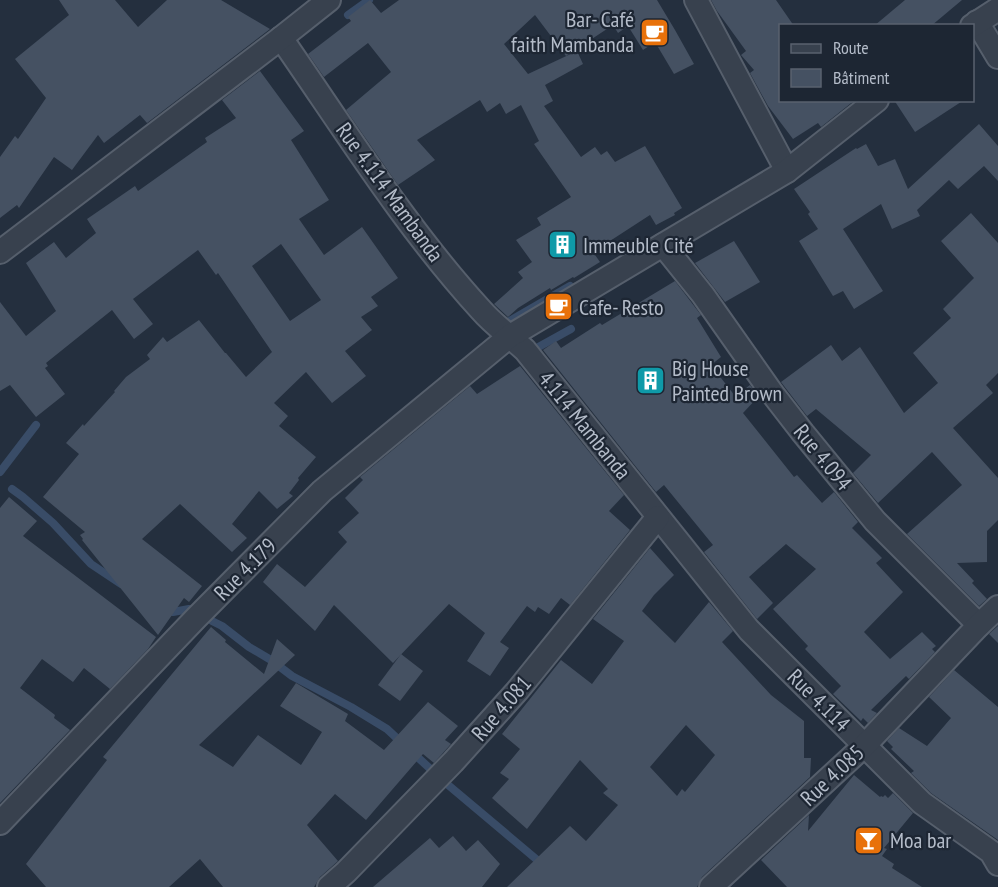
<svg xmlns="http://www.w3.org/2000/svg" width="998" height="887" font-family="'PT Sans Narrow',sans-serif">
  <rect width="100%" height="100%" fill="#242f3e"/>
  <g fill="none" stroke-linecap="round" stroke-linejoin="round">
    <g stroke="#394c67" stroke-width="8">
      <path d="M348 15 369 0"/>
      <path d="M501 326 570 286"/>
      <path d="M535 354 533 350 571 329"/>
      <path d="M0 472 36 425"/>
      <path d="M12 489 23 497 53 523 91 564 121 584"/>
      <path d="M164 610 173 612 189 609"/>
      <path d="M212 621 222 626 249 647 271 660 292 676 351 707 387 729 402 743"/>
      <path d="M413 753 437 775"/>
      <path d="M441 779 542 864"/>
    </g>
  </g>
  <g fill="#455162" fill-rule="evenodd">
    <path d="M59 0H115L138 27 167 0H221L270 29 147 123 140 115 104 143 98 135 72 170 54 157 19 208 17 205 0 218V157L15 136 18 139 46 98 15 59 69 15Z"/>
    <path d="M370 0 381 13 399 0H657L675 30 694 64 674 74 655 42 643 50 628 26 618 33 613 25 566 56 535 15 504 44 528 74 577 51 583 64 545 85 553 101 544 106 581 157 595 147 601 155 607 151 615 162 645 146 682 208 674 213 675 215 656 225 650 215 593 252 600 262 574 278 573 277 551 290 550 288 518 308 508 317 494 304 523 278 518 272 532 262 516 240 541 225 537 218 571 197 534 144 539 141 521 105 506 114 500 103 487 112 480 100 417 140 435 160 398 185 346 110 391 72 368 43 324 77 308 54 351 21 348 17Z"/>
    <path d="M711 0H776L794 26H780V100H855L821 127 818 123 793 139 768 106 750 73 754 70 741 55 746 51 717 11Z"/>
    <path d="M905 0H962L931 26H874Z"/>
    <path d="M260 71 304 131 291 140 329 200 299 219 324 255 362 227 398 278 371 297 378 306 361 317 372 330 345 351 366 376 332 403 306 372 274 403 288 416 279 426 316 457 298 478 299 480 289 493 293 496 277 509 259 491 232 524 247 538 232 552 180 504 142 539 202 586 189 602 184 598 158 635 82 540 83 539 80 535 85 532 43 497 79 454 66 443 83 424 84 426 115 392 114 391 126 377 150 359 147 355 163 337 167 342 199 320 225 353H226L246 377 272 352 218 273 216 275 198 250 133 299 153 324 134 339 112 310 46 363 48 366 45 368 65 394 36 417 10 385 0 391V302L26 336 56 311 26 263 54 242 66 258 96 233 87 219 135 186 138 191 207 142 205 138 236 118 222 100ZM281 244 321 300 290 321 252 266Z"/>
    <path d="M894 100H964L915 132Z"/>
    <path d="M979 124 998 146V181L984 166 958 189 949 180 917 210 920 216 892 229 881 204 843 229 883 291 854 309 843 291 833 296 799 241 818 229 808 214 810 212 794 189 856 148 857 149 866 144 878 166 895 159 908 189Z"/>
    <path d="M971 213 998 243V373L986 385 993 393 953 428 998 478V520L987 531V562L957 563 974 581 972 583 987 599 979 606 907 534 962 485 932 452 878 503 853 473 871 455 816 409 807 416 781 382 831 345 842 361 860 347 904 413 938 383 913 353 951 318 943 309 974 278 941 241Z"/>
    <path d="M734 241 760 282 725 302 695 263Z"/>
    <path d="M675 281 701 315 697 318 721 357 711 365 735 396 750 385 758 397 743 413 794 477 797 475 822 503 834 492 858 522 852 528 882 558 876 563 903 592 864 632 890 659 922 632 936 646 932 649 935 652 909 679 906 676 871 710 877 713 868 723 863 718 861 721 833 694 841 686 805 649 808 646 773 609 816 569 786 544 749 577 773 603 757 619 704 552 713 545 664 485 656 492 543 350 556 341 561 348 600 323 602 325Z"/>
    <path d="M520 366 624 495 609 511 630 530 570 605 561 598 549 614 538 607 535 612 527 606 500 642 509 648 490 676 467 661 485 633 449 604 393 663 334 605 315 631 263 582 277 564 305 587 347 542 338 532 359 513 345 498 363 480 360 477 470 386 477 394Z"/>
    <path d="M9 497 37 521 23 536 156 637 148 649 110 689 84 668 73 682 42 659 20 688 55 715 54 718 70 730 0 803V508Z"/>
    <path d="M650 548 674 575 654 595 642 611 675 643 709 602 733 631 722 642 771 695 804 721V758H811L810 777 702 877 697 887H507L570 826 586 841 618 805 603 793 608 789 580 760 527 829 492 798 509 779 500 773 520 749 502 734 561 660 592 684 624 641 593 619ZM686 725 715 755 685 792 682 789 677 796 650 767Z"/>
    <path d="M998 626V643L989 634Z"/>
    <path d="M211 627 226 640 225 642 264 674 277 639 295 655 199 745 233 767 258 735 301 765 322 732 280 706 296 683 348 714 345 721 384 750 428 702 458 726 445 740 451 744 434 763 423 754 366 820 335 794 307 825 338 861 320 877 314 887H223L200 859 169 887H46L26 864 107 760 103 757Z"/>
    <path d="M401 654 423 671 400 701 378 685Z"/>
    <path d="M954 670 998 707V840L931 793 911 773 914 771 891 749 893 747 887 741 899 728 927 746 951 718 929 697Z"/>
    <path d="M854 775 880 797 881 796 883 797 885 795 888 798 893 793 913 813 884 848 887 849 882 856 894 864 892 868 922 887H787L761 860 809 815 808 831Z"/>
    <path d="M453 836 466 851 478 840 500 864 482 887H373L430 838 439 848Z"/>
  </g>
  <g fill="none" stroke-linecap="round" stroke-linejoin="round">
    <defs>
      <g id="minor">
        <path d="M696 0 787 171"/>
        <path d="M977 22 998 57"/>
        <path d="M972 26 998 9"/>
        <path d="M281 38C345 130 405 227 481 310 494 325 510 336 525 350L749 630 922 803 991 852 998 864"/>
        <path d="M663 245 703 295 772 393 803 433 875 521 979 625"/>
        <path d="M0 252 281 38 329 0"/>
        <path d="M0 823 196 618 322 491 510 336 787 171 877 100"/>
        <path d="M329 887 346 872 453 762 517 691 658 517"/>
        <path d="M711 887 865 745 979 625 998 607"/>
      </g>
    </defs>
    <use href="#minor" stroke="#565f6c" stroke-width="26"/>
    <use href="#minor" stroke="#38414e" stroke-width="22"/>
  </g>
  <defs>
    <symbol id="cafe-square" viewBox="-11 -11 22 22"><rect x="-9" y="-9" width="18" height="18" rx="4" fill="#e8710a" stroke="#1d2633"/><path d="M-5.5-4.5H6V0H3Q3 3.5 0 3.5H-2.5Q-5.5 3.5-5.5 0ZM3-3.2v2h1.7v-2ZM-6 4.5H4V6H-6Z" fill="#fff"/></symbol>
    <symbol id="building-square" viewBox="-11 -11 22 22"><rect x="-9" y="-9" width="18" height="18" rx="4" fill="#0f9aa8" stroke="#1d2633"/><path d="M-4-6H4V6H1V3H-1V6H-4ZM-2.5-4.3h1.7v1.8h-1.7ZM.8-4.3h1.7v1.8H.8ZM-2.5-1h1.7V.8h-1.7ZM.8-1h1.7V.8H.8Z" fill="#fff"/></symbol>
    <symbol id="bar-square" viewBox="-11 -11 22 22"><rect x="-9" y="-9" width="18" height="18" rx="4" fill="#e8710a" stroke="#1d2633"/><path d="M-6-5H6L.8 .8V4.5H3.5V6h-7V4.5H-.8V.8Z" fill="#fff"/></symbol>
  </defs>
  <g fill-rule="evenodd">
    <use href="#cafe-square" x="638" y="16" width="33" height="33"/>
    <use href="#building-square" x="546" y="228" width="33" height="33"/>
    <use href="#cafe-square" x="542" y="290" width="33" height="33"/>
    <use href="#building-square" x="634" y="364" width="33" height="33"/>
    <use href="#bar-square" x="852" y="824" width="33" height="33"/>
  </g>
  <g text-anchor="middle" dominant-baseline="central" stroke-width="4.5" stroke-linejoin="round" paint-order="stroke">
    <g font-size="22" fill="#b4bcc9" stroke="#1d2633" text-anchor="start">
      <text x="634" y="19" text-anchor="end">Bar- Café<tspan x="634" dy="25">faith Mambanda</tspan></text>
      <text x="583" y="245">Immeuble Cité</text>
      <text x="579" y="307">Cafe- Resto</text>
      <text x="672" y="368">Big House<tspan x="672" dy="25">Painted Brown</tspan></text>
      <text x="890" y="840">Moa bar</text>
    </g>
    <g font-size="22" fill="#b4bcc9" stroke="#1d2633">
      <text transform="translate(390 192) rotate(54)">Rue 4.114 Mambanda</text>
      <text transform="translate(585 425) rotate(51)">4.114 Mambanda</text>
      <text transform="translate(823 457) rotate(51)">Rue 4.094</text>
      <text transform="translate(245 569) rotate(-45)">Rue 4.179</text>
      <text transform="translate(819 700) rotate(45)">Rue 4.114</text>
      <text transform="translate(501 708) rotate(-49)">Rue 4.081</text>
      <text transform="translate(832 775) rotate(-43)">Rue 4.085</text>
    </g>
  </g>
  <rect x="779" y="24" width="195" height="78" fill="#1d2633" stroke="#59626f" stroke-width="1.5"/>
  <rect x="791" y="44" width="30" height="9" fill="#38414e" stroke="#59626f" stroke-width="1.5"/>
  <text x="833" y="54" font-size="18" fill="#b4bcc9">Route</text>
  <rect x="791" y="69" width="30" height="18" fill="#455162" stroke="#59626f" stroke-width="1.5"/>
  <text x="833" y="84" font-size="18" fill="#b4bcc9">Bâtiment</text>
</svg>
